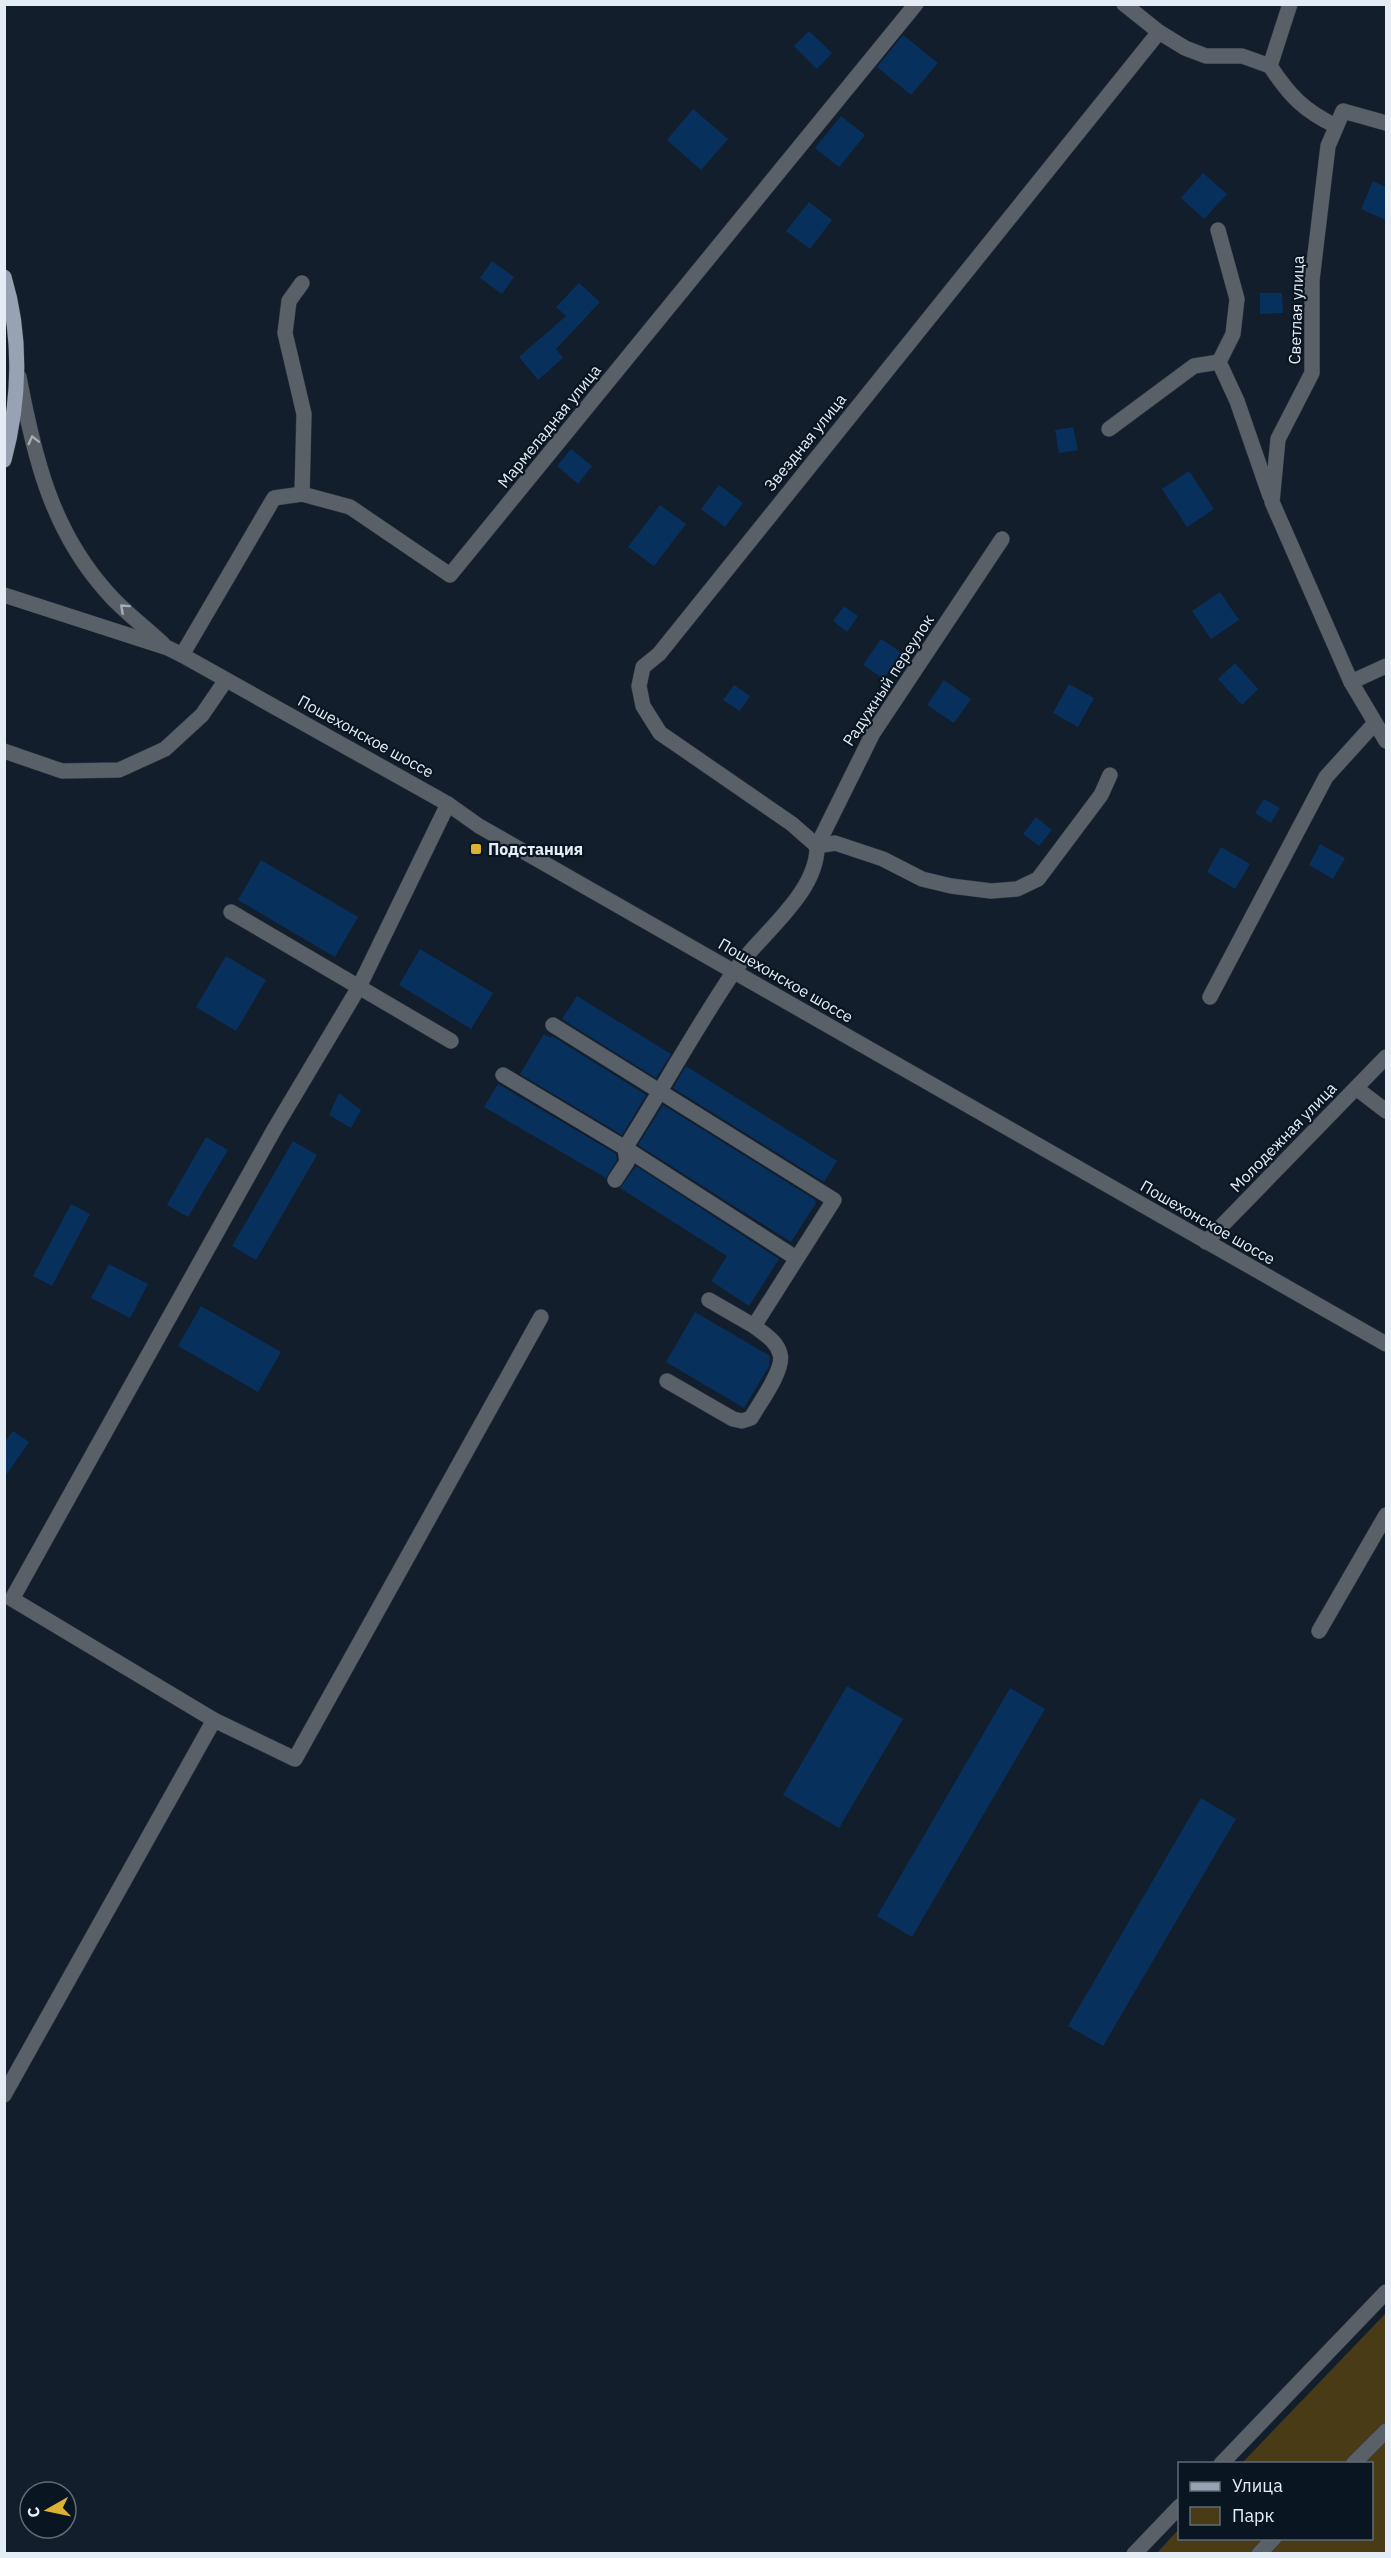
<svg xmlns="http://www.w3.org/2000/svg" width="1391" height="2558" font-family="'IBM Plex Sans',sans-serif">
  <rect width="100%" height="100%" fill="#131e2c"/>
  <path fill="#483b15" d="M1386 2313V2553L1156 2554 1179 2529 1180 2538H1372V2464L1242 2463Z"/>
  <g fill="#07305c">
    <path d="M809 31 832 53 817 69 794 46Z"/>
    <path d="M903 35 938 63 911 95 877 67Z"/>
    <path d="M693 109 728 139 701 170 667 140Z"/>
    <path d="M841 116 865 135 839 167 815 148Z"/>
    <path d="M1203 173 1227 194 1204 219 1181 198Z"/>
    <path d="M1373 181 1386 187V220L1361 209Z"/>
    <path d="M809 202 832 220 810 249 786 231Z"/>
    <path d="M492 261 514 277 502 294 480 278Z"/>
    <path d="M579 283 600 302 556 349 563 358 538 380 519 357 566 316 556 307Z"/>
    <path d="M1260 293H1282L1283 313 1260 314Z"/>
    <path d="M1073 427 1078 450 1059 453 1055 430Z"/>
    <path d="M571 449 592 466 578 484 557 466Z"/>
    <path d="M1189 471 1214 509 1187 527 1162 489Z"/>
    <path d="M719 485 743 503 725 527 701 509Z"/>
    <path d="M660 505 686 524 654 566 628 547Z"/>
    <path d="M1220 592 1239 620 1211 639 1192 611Z"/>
    <path d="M844 606 858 616 847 632 833 621Z"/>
    <path d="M881 639 902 653 884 679 863 665Z"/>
    <path d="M1235 663 1258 689 1242 705 1218 679Z"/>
    <path d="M944 680 971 699 954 723 927 705Z"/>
    <path d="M1069 684 1094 698 1078 727 1053 713Z"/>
    <path d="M734 685 750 696 740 711 723 700Z"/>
    <path d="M1264 799 1280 808 1271 823 1255 813Z"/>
    <path d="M1036 817 1052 830 1039 846 1023 834Z"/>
    <path d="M1320 844 1345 858 1333 879 1309 865Z"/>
    <path d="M1221 847 1250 864 1235 889 1207 872Z"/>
    <path d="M261 860 358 917 335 957 238 900Z"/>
    <path d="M420 949 493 993 471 1029 399 985Z"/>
    <path d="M226 956 266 980 236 1031 196 1007Z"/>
    <path d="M577 996 671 1054 656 1078 562 1019Z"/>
    <path d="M544 1034 551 1038 552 1036 646 1095 622 1135 520 1074Z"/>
    <path d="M686 1066 837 1161 824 1182 673 1088Z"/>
    <path d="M498 1084 616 1154 617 1160 606 1178 484 1107Z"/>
    <path d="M339 1093 361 1110 351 1128 329 1115Z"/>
    <path d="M663 1105 814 1199 816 1203 791 1242 638 1145Z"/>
    <path d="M206 1137 228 1150 188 1217 167 1205Z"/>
    <path d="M293 1141 317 1155 256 1260 232 1246Z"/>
    <path d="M636 1166 779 1259 749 1306 711 1281 727 1256 620 1188Z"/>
    <path d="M71 1204 90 1214 52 1286 33 1276Z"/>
    <path d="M109 1264 148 1284 130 1318 91 1298Z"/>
    <path d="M201 1306 281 1352 258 1392 178 1346Z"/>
    <path d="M695 1312 770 1356 769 1366 744 1408 666 1362Z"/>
    <path d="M13 1431 29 1442 4 1478V1443Z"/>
    <path d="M847 1686 903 1719 839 1828 783 1795Z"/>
    <path d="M1010 1688 1045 1709 912 1937 877 1916Z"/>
    <path d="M1201 1798 1236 1819 1103 2046 1068 2026Z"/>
  </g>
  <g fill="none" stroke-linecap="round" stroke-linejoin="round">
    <defs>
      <g id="minor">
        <path d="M1124 4 1159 32 1185 48 1206 56H1242L1270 66"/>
        <path d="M1290 4 1270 66C1289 95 1304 111 1336 126"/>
        <path d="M1386 123 1343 111 1328 146 1312 280V373L1278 439 1272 502 1351 682 1386 741"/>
        <path d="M1218 230 1237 299 1233 334 1219 362 1237 401 1270 496"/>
        <path d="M302 283 289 301 285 333 304 414 302 494"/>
        <path d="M19 377C34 456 51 529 106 591 122 610 144 626 163 644"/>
        <path d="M1109 429 1194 366 1219 362"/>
        <path d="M4 595 168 648 182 655 448 804 479 826 1386 1344"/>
        <path d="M182 655 274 498 302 494 350 507 450 575 916 4"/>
        <path d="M1351 682 1386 666"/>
        <path d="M4 751 62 771 119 770 165 749 202 715 226 680"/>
        <path d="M448 804 359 987 275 1128 12 1599 214 1720 295 1759 541 1317"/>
        <path d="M817 846 792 824 660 733 643 706 639 686 643 667 659 654 1159 32"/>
        <path d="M817 846 835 843 883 859 922 879 951 886 991 891 1017 889 1038 879 1101 795 1110 775"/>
        <path d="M231 912 451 1041"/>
        <path d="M1210 997 1326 777 1375 723"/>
        <path d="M553 1025 834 1200 754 1326C764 1334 777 1341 780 1354 785 1369 759 1404 751 1418L742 1421 733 1419 667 1381"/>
        <path d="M503 1075 625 1148 796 1258"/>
        <path d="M1356 1088 1386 1111"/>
        <path d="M615 1180 627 1162 625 1148C662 1090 695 1029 733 973 758 936 818 894 817 846L873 733 1002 539"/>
        <path d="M1206 1242 1386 1057"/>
        <path d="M709 1300 754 1326"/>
        <path d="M1319 1631 1386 1515"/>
        <path d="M4 2095 214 1720"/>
        <path d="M1221 2464 1386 2292"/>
        <path d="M1353 2464 1386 2431"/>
        <path d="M1134 2554 1180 2506"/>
        <path d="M1259 2554 1274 2538"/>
      </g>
      <path id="major" d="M4 277C22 336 20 401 4 460"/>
    </defs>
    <use href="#minor" stroke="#303b48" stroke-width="16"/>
    <use href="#major" stroke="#303b48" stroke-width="16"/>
    <use href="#minor" stroke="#5a6068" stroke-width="15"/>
    <use href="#major" stroke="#97a3b3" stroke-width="15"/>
  </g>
  <defs><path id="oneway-chevron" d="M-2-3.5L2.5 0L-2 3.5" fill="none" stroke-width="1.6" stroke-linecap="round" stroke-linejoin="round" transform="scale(1.5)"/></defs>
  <g stroke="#a6adb6">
    <use href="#oneway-chevron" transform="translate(33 440) rotate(-104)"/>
    <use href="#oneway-chevron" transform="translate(124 608) rotate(-138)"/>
  </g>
  <rect fill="#dbb233" stroke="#0a1522" stroke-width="2" x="470" y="843" width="12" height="12" rx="3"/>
  <g text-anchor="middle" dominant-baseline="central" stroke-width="4.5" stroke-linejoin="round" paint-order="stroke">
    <g font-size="16" fill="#e4ecf6" stroke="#0a1522">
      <text transform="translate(1296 310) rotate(-88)">Светлая улица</text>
      <text transform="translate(549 426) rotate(-51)">Мармеладная улица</text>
      <text transform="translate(805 442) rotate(-51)">Звездная улица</text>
      <text transform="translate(888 680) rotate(-57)">Радужный переулок</text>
      <text transform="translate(366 736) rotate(29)">Пошехонское шоссе</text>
      <text transform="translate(786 980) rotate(30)">Пошехонское шоссе</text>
      <text transform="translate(1283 1137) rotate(-46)">Молодежная улица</text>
      <text transform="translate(1208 1222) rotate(30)">Пошехонское шоссе</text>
    </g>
    <g font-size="16" font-weight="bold" fill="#e4ecf6" stroke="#0a1522" text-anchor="start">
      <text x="488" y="849">Подстанция</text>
    </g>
  </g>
  <rect width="1391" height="2558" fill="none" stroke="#e4ecf6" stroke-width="12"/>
  <rect x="1178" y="2462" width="195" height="78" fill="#0a1522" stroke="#616b77" stroke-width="1.5"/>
  <rect x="1190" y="2482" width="30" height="9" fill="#97a3b3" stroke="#616b77" stroke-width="1.5"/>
  <text x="1232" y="2492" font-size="18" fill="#e4ecf6">Улица</text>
  <rect x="1190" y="2507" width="30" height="18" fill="#483b15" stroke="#616b77" stroke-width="1.5"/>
  <text x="1232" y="2522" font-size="18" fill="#e4ecf6">Парк</text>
  <g transform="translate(48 2510) rotate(261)"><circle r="28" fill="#0a1522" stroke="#616b77" stroke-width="1.5"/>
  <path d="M0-4.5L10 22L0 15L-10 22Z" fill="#dbb233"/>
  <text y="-9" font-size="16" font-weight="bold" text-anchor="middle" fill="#e4ecf6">С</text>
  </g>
</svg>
